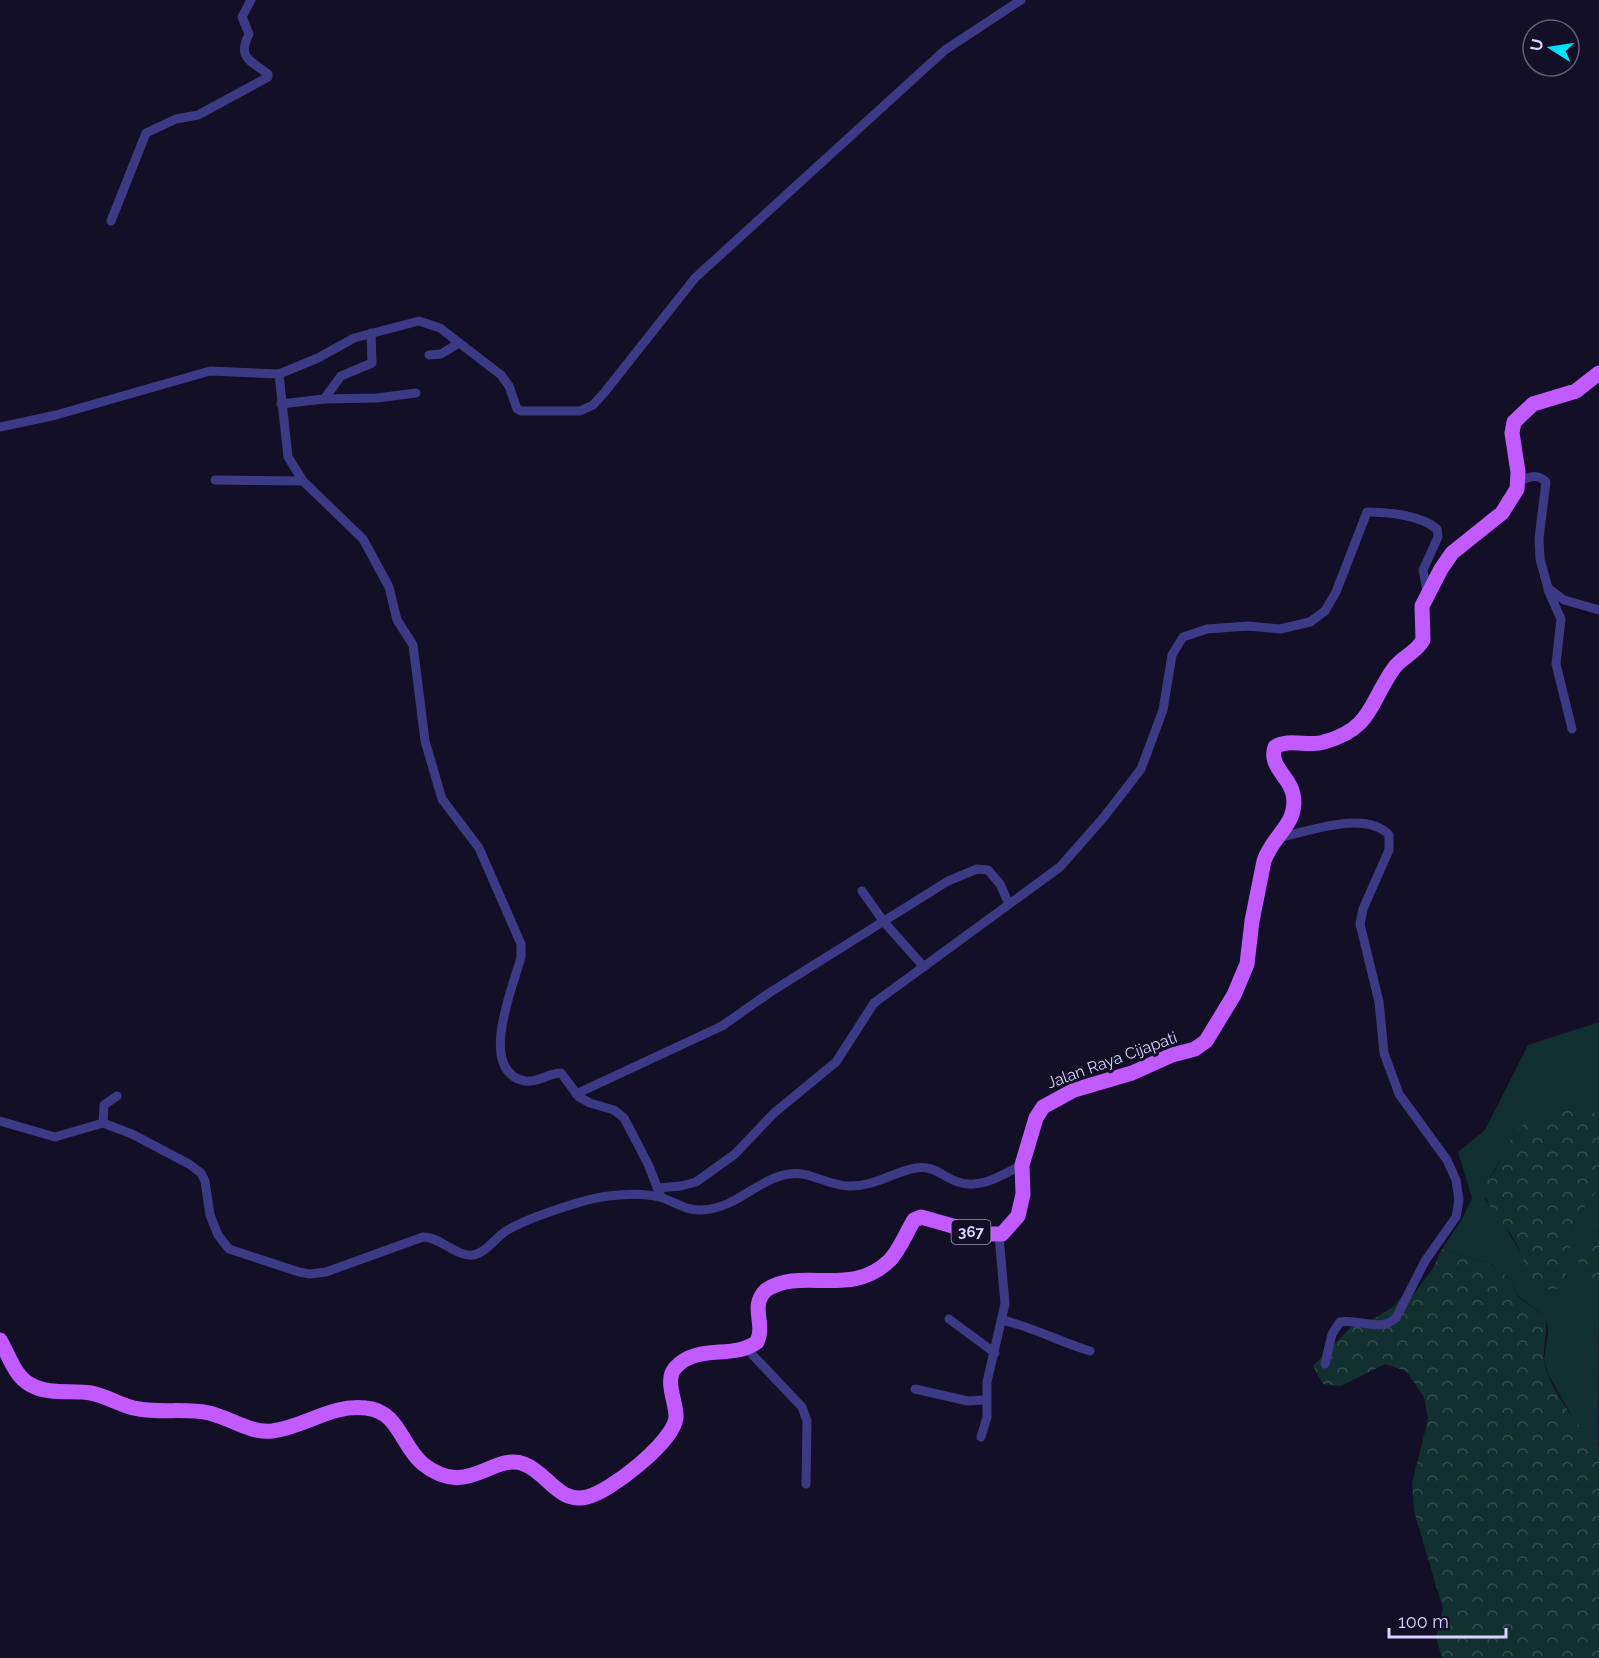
<svg xmlns="http://www.w3.org/2000/svg" width="1599" height="1658" font-family="Raleway,sans-serif">
  <defs>
    <pattern id="forest-crowns" width="20" height="18" patternUnits="userSpaceOnUse" patternTransform="scale(1.5)"><rect width="20" height="18" fill="#12302f"/><path d="M2 6a3 3 0 1 1 6 0M12 15a3 3 0 1 1 6 0" fill="none" stroke="#344d4e"/></pattern>
  </defs>
  <rect width="100%" height="100%" fill="#130f26"/>
  <path fill="#12302f" d="M1599 1022V1120L1561 1113 1547 1118 1511 1141 1488 1181 1485 1200 1503 1223 1519 1250 1566 1278 1572 1224 1599 1188V1230L1591 1231 1589 1279 1599 1285 1598 1446 1578 1427 1548 1374 1544 1360 1548 1331 1546 1317 1517 1295 1513 1282 1502 1272 1490 1264 1442 1249 1462 1219 1472 1198 1458 1152 1485 1130 1528 1045Z"/>
  <g fill="url(#forest-crowns)">
    <path d="M1579 1107 1593 1111 1599 1120V1188L1572 1224 1569 1263 1563 1285 1556 1289H1542C1522 1270 1527 1262 1515 1241 1504 1221 1486 1209 1482 1186 1503 1170 1503 1138 1524 1124 1529 1120 1570 1110 1579 1107Z"/>
    <path d="M1599 1230V1285C1569 1269 1577 1254 1591 1231Z"/>
    <path d="M1442 1249 1490 1264 1502 1272 1513 1282 1517 1296 1546 1317C1548 1331 1543 1345 1544 1359 1545 1382 1581 1433 1599 1446V1658H1442L1436 1637 1443 1609 1414 1511 1412 1483 1428 1419 1424 1397 1406 1371 1385 1364 1341 1386 1323 1384 1313 1366 1351 1327 1373 1319 1393 1307 1402 1296 1412 1297 1433 1268Z"/>
  </g>
  <g fill="none" stroke-linecap="round" stroke-linejoin="round">
    <g stroke="#3d3a85" stroke-width="9">
      <path d="M111 221 146 133 176 119 198 115 268 77V74C250 60 237 58 249 34L242 17 251 0"/>
      <path d="M429 355 441 354 459 343"/>
      <path d="M279 374 318 358 354 338 419 321 440 328 501 375 509 386 517 409 521 411H580L593 405 604 393 695 278 945 50 1021 0"/>
      <path d="M324 399 377 398 416 393"/>
      <path d="M281 404 324 399 341 376 372 363 371 333"/>
      <path d="M0 427 56 415 210 371 279 374 288 457 303 481 363 539 389 587 397 620 413 645 425 741 442 799 479 848 521 944V957C514 985 476 1071 525 1081 538 1083 548 1073 561 1073L579 1097 590 1103 614 1110 624 1118 648 1164 661 1197"/>
      <path d="M215 480 303 481"/>
      <path d="M1519 481C1530 477 1537 473 1546 482L1539 538 1540 559 1548 588 1564 600 1599 610"/>
      <path d="M1548 590 1561 619 1556 664 1572 729"/>
      <path d="M1276 838C1306 833 1364 809 1389 835V850L1363 909 1360 924 1379 1002 1384 1053 1399 1094 1447 1160 1456 1180 1459 1200 1456 1217 1425 1261 1396 1318C1379 1333 1358 1318 1340 1322L1332 1334 1325 1364"/>
      <path d="M862 891 884 922 924 967"/>
      <path d="M576 1094 722 1026 769 993 948 881 977 869 988 870 1000 884 1009 904"/>
      <path d="M0 1121 55 1137 103 1123 132 1134 189 1164 201 1173 205 1181 210 1215 218 1235 229 1249 299 1272 310 1274 326 1272 423 1237C441 1237 456 1257 473 1255 486 1253 495 1238 506 1231 525 1219 586 1198 609 1196 624 1194 644 1193 659 1197 674 1201 685 1211 702 1210 738 1208 757 1179 789 1174 809 1170 830 1187 851 1186 876 1186 893 1172 916 1168 934 1165 943 1177 958 1182 981 1190 1003 1174 1022 1165"/>
      <path d="M103 1123 104 1105 117 1096"/>
      <path d="M657 1188 681 1186 696 1182 735 1154 774 1113 836 1062 874 1003 1060 867 1104 817 1141 769 1163 710 1172 655 1183 637 1207 629 1248 626 1280 629 1310 622 1325 611 1336 592 1367 512C1387 512 1421 515 1437 529L1438 537 1423 570 1427 591"/>
      <path d="M949 1319 995 1353"/>
      <path d="M1002 1320C1033 1327 1060 1342 1090 1351"/>
      <path d="M746 1348 802 1407 807 1421 806 1484"/>
      <path d="M915 1389 968 1401 985 1400"/>
      <path d="M981 1437 987 1417V1382L1005 1304 999 1236"/>
    </g>
    <path stroke="#c25bff" stroke-width="15" d="M0 1340C9 1355 14 1376 31 1385 49 1395 72 1390 91 1393 108 1396 122 1407 139 1409 162 1413 187 1408 209 1413 231 1418 248 1433 272 1431 305 1427 331 1404 366 1408 399 1411 401 1446 423 1464 468 1500 492 1452 524 1464 548 1473 558 1504 587 1497 610 1492 673 1442 676 1418 677 1403 664 1381 675 1368 697 1343 733 1360 757 1342 766 1323 749 1307 766 1290 803 1266 850 1299 890 1260 900 1249 906 1233 914 1220L921 1217 981 1234H1002L1018 1216 1023 1194 1022 1165 1036 1118 1043 1107 1074 1090 1132 1073 1172 1055 1195 1049 1206 1041 1234 995 1247 964 1252 921 1264 861C1273 834 1299 824 1293 794 1290 777 1268 766 1275 747 1288 738 1309 747 1324 742 1373 728 1369 703 1394 668 1402 657 1416 653 1423 640L1422 606 1441 569 1452 553 1502 513 1517 489 1518 472 1512 433 1514 422 1533 404 1576 391 1599 373"/>
  </g>
  <g text-anchor="middle" dominant-baseline="central" stroke-width="6" stroke-linejoin="round" paint-order="stroke">
    <rect fill="#130f26" stroke="#9e99be" stroke-width="1.5" x="951.5" y="1220" width="39" height="24" rx="4.5"/>
    <g font-size="15" font-weight="bold" fill="#d9d4ff">
      <text x="971" y="1232">367</text>
    </g>
    <g font-size="16" fill="#d9d4ff" stroke="#130f26">
      <text transform="translate(1112 1060) rotate(-20)">Jalan Raya Cijapati</text>
    </g>
  </g>
  <g transform="translate(1551 48) rotate(282)"><circle r="28" fill="#130f26" stroke="#625e7d" stroke-width="1.5"/>
  <path d="M0-4.5L10 22L0 15L-10 22Z" fill="#00e5ff"/>
  <text y="-9" font-size="16" font-weight="bold" text-anchor="middle" fill="#d9d4ff">U</text>
  </g>
  <path d="M1389 1628v9h117v-9" fill="none" stroke="#d9d4ff" stroke-width="3"/>
  <text x="1398" y="1628" font-size="18" fill="#d9d4ff" stroke="#130f26" stroke-width="4.5" paint-order="stroke">100 m</text>
</svg>
